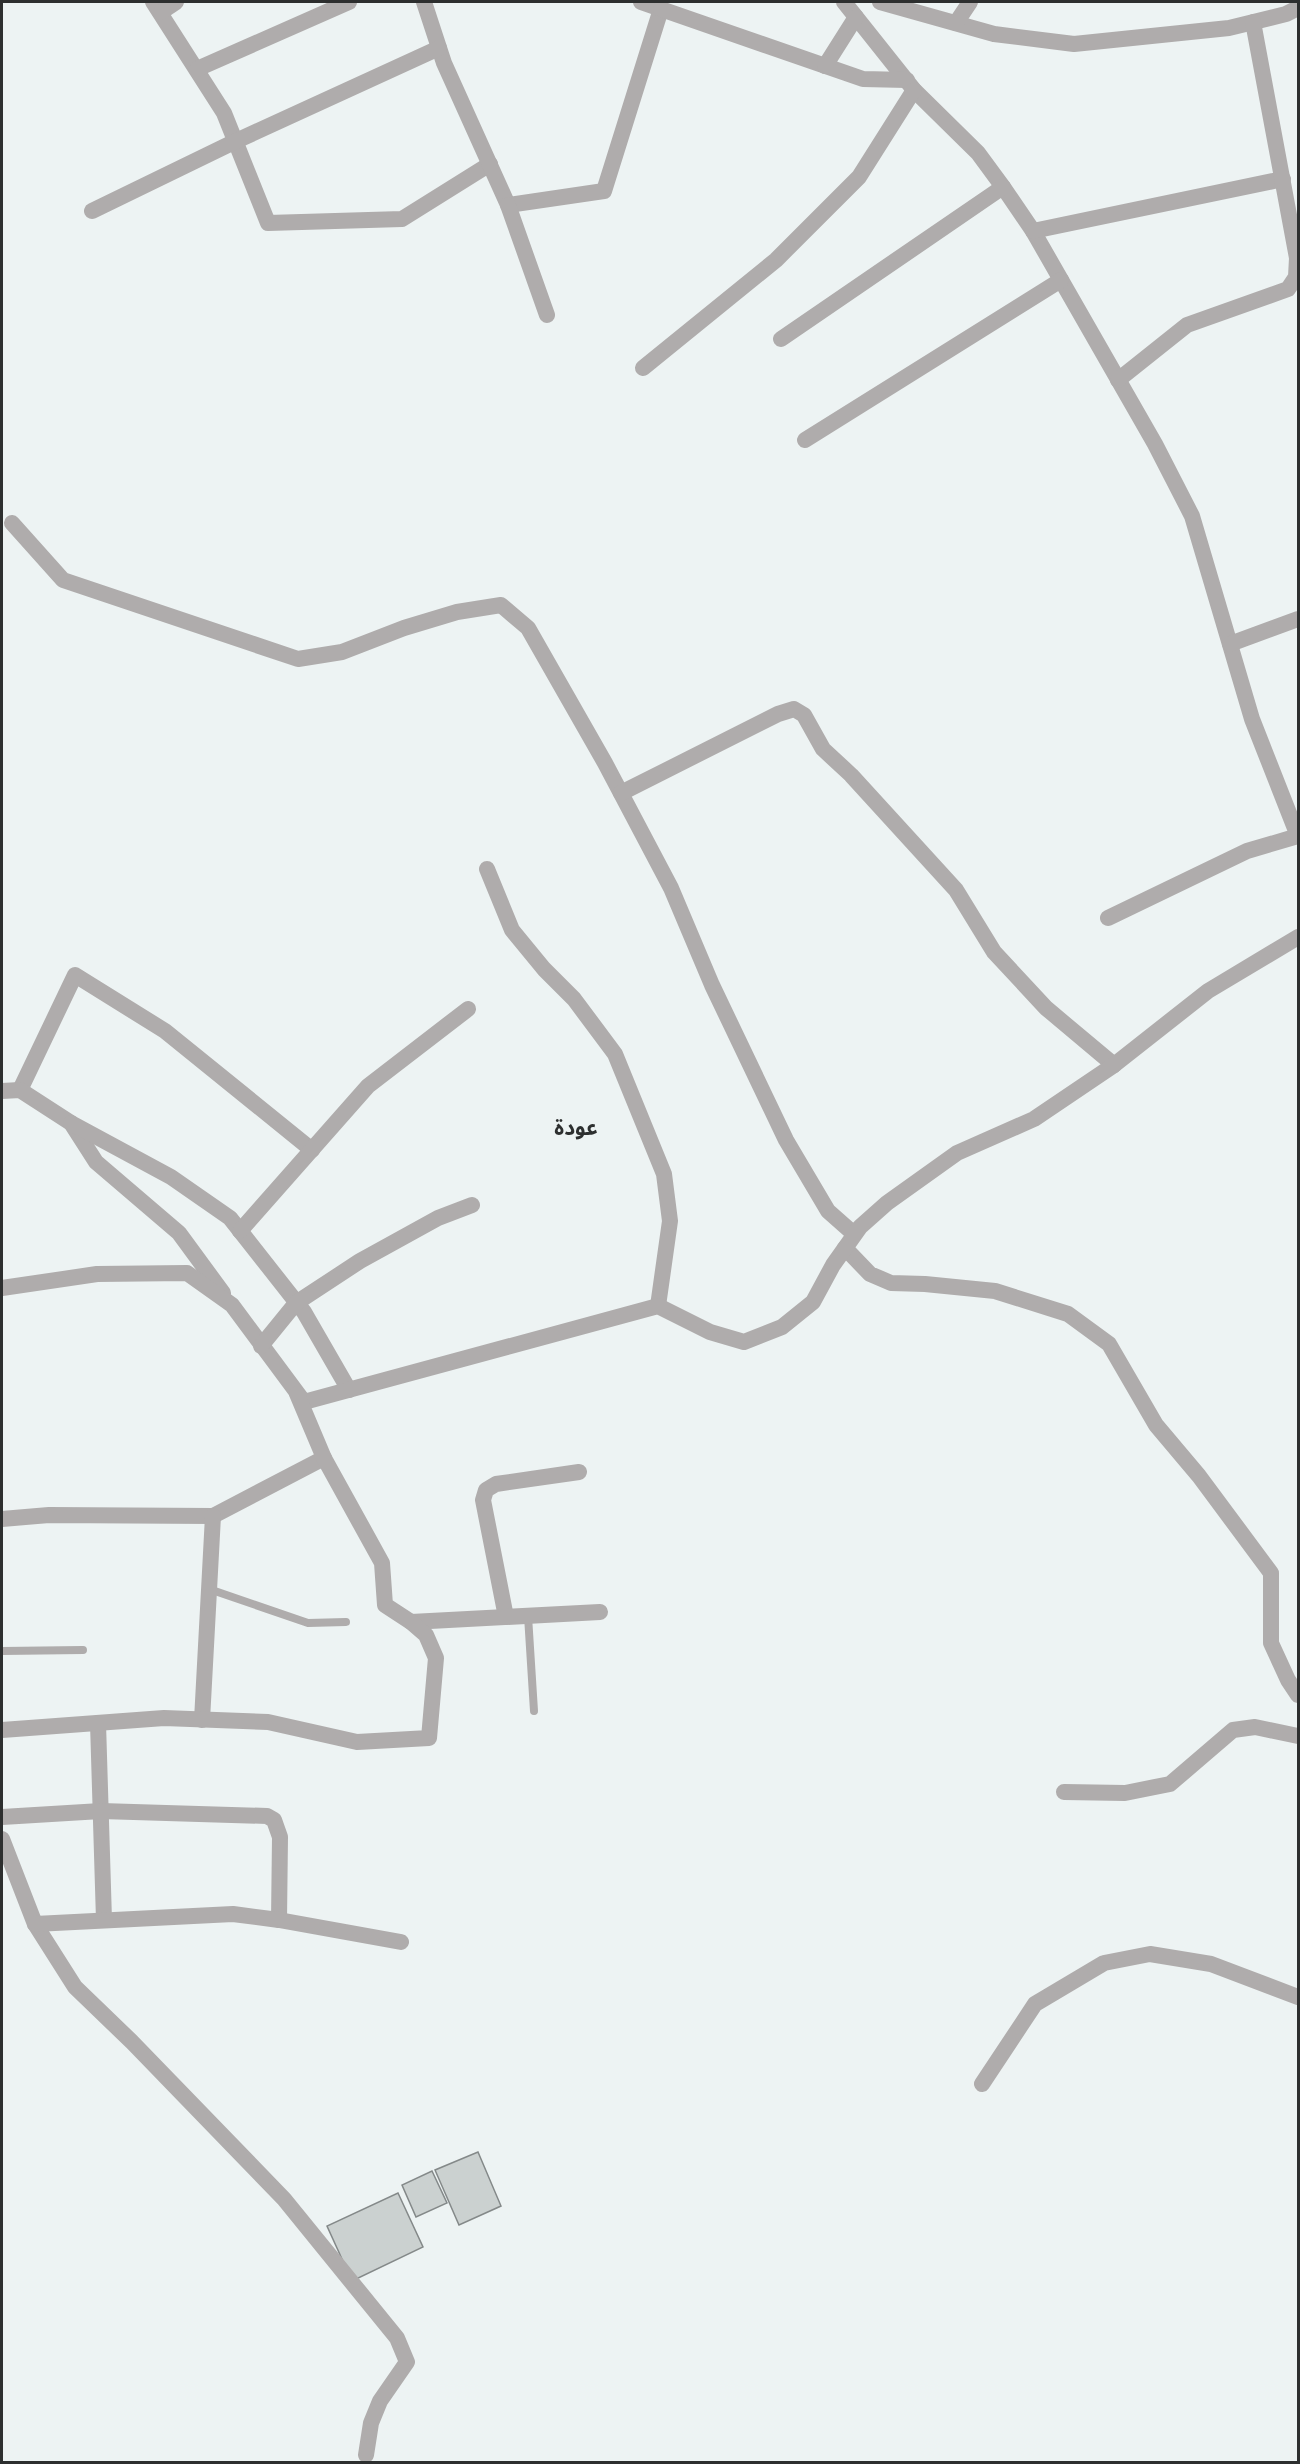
<svg xmlns="http://www.w3.org/2000/svg" width="1300" height="2464" font-family="'Noto Sans','Noto Sans Arabic',sans-serif">
  <rect width="100%" height="100%" fill="#edf3f3"/>
  <g fill="#cbd1d0" stroke="#848989" stroke-width="1.5">
    <path d="M478 2152 501 2206 459 2225 435 2170Z"/>
    <path d="M432 2171 447 2203 416 2217 402 2185Z"/>
    <path d="M398 2193 423 2247 352 2281 327 2226Z"/>
  </g>
  <g fill="none" stroke-linecap="round" stroke-linejoin="round">
    <g stroke="#afacac" stroke-width="8">
      <path d="M209 1589 308 1623 346 1622"/>
      <path d="M528 1616 534 1711"/>
      <path d="M2 1651 83 1650"/>
    </g>
    <g stroke="#afacac" stroke-width="16">
      <path d="M153 2 224 113 268 223 402 219 490 164"/>
      <path d="M424 2 444 63 508 205 604 191 661 9 641 2"/>
      <path d="M844 2 914 90 978 153 1003 187 1033 231 1155 444 1192 516 1252 719 1298 836"/>
      <path d="M880 2 994 34 1074 44 1229 28 1286 14 1298 8"/>
      <path d="M661 9 863 79 907 80"/>
      <path d="M161 12 176 2"/>
      <path d="M956 23 970 2"/>
      <path d="M825 66 856 17"/>
      <path d="M197 69 349 2"/>
      <path d="M508 205 547 315"/>
      <path d="M92 211 236 141 439 48"/>
      <path d="M1033 231 1283 179"/>
      <path d="M781 339 1003 187"/>
      <path d="M643 368 776 260 859 177 914 90"/>
      <path d="M1118 380 1187 325 1288 289 1296 277 1297 258 1253 22"/>
      <path d="M805 440 1061 280"/>
      <path d="M12 523 63 580 298 659 342 652 404 628 457 612 501 605 528 628 605 763 671 888 712 985 786 1140 828 1211 854 1234"/>
      <path d="M1230 644 1298 619"/>
      <path d="M621 793 778 714 794 709 804 715 823 749 851 775 956 890 994 952 1046 1008 1114 1065"/>
      <path d="M487 869 512 930 544 969 574 999 615 1054 664 1174 670 1221 658 1306"/>
      <path d="M1108 918 1247 851 1298 836"/>
      <path d="M20 1090 75 975 165 1031 312 1150"/>
      <path d="M2 1091 20 1090 71 1123 96 1162 179 1233 223 1293"/>
      <path d="M71 1123 171 1177 230 1218 304 1312 349 1390"/>
      <path d="M240 1231 368 1086 468 1009"/>
      <path d="M845 1248 870 1274 891 1283 925 1284 995 1291 1068 1314 1109 1344 1156 1425 1199 1476 1271 1573V1643L1288 1680 1298 1695"/>
      <path d="M2 1288 97 1274 187 1273 232 1305 304 1402 658 1306 710 1332 744 1342 782 1327 813 1302 833 1265 860 1227 887 1203 957 1153 1034 1119 1114 1065 1208 991 1298 937"/>
      <path d="M261 1346 296 1303 360 1261 438 1218 472 1205"/>
      <path d="M2 1519 49 1515 213 1516 324 1458"/>
      <path d="M506 1617 483 1500 486 1490 496 1484 579 1472"/>
      <path d="M411 1622 600 1612"/>
      <path d="M202 1720 213 1516"/>
      <path d="M98 1723 104 1920"/>
      <path d="M2 1730 164 1718 268 1722 357 1742 429 1738 436 1658 426 1635 411 1622 385 1605 382 1563 324 1458 297 1394"/>
      <path d="M1064 1792 1125 1793 1170 1784 1233 1730 1255 1727 1298 1736"/>
      <path d="M2 1817 101 1811 267 1816 274 1820 280 1837 279 1920"/>
      <path d="M2 1839 35 1924 75 1987 132 2042 284 2199 397 2338 407 2362 380 2401 371 2423 366 2455"/>
      <path d="M35 1924 233 1914 279 1920 401 1942"/>
      <path d="M982 2084 1035 2004 1104 1963 1150 1954 1211 1964 1298 1997"/>
    </g>
  </g>
  <g text-anchor="middle" dominant-baseline="central" stroke-width="4.5" stroke-linejoin="round" paint-order="stroke">
    <g font-size="21" font-weight="bold" fill="#2d2f2f" stroke="#edf3f3">
      <text x="576" y="1127">عودة</text>
    </g>
  </g>
  <rect width="1300" height="2464" fill="none" stroke="#2d2f2f" stroke-width="6"/>
</svg>
